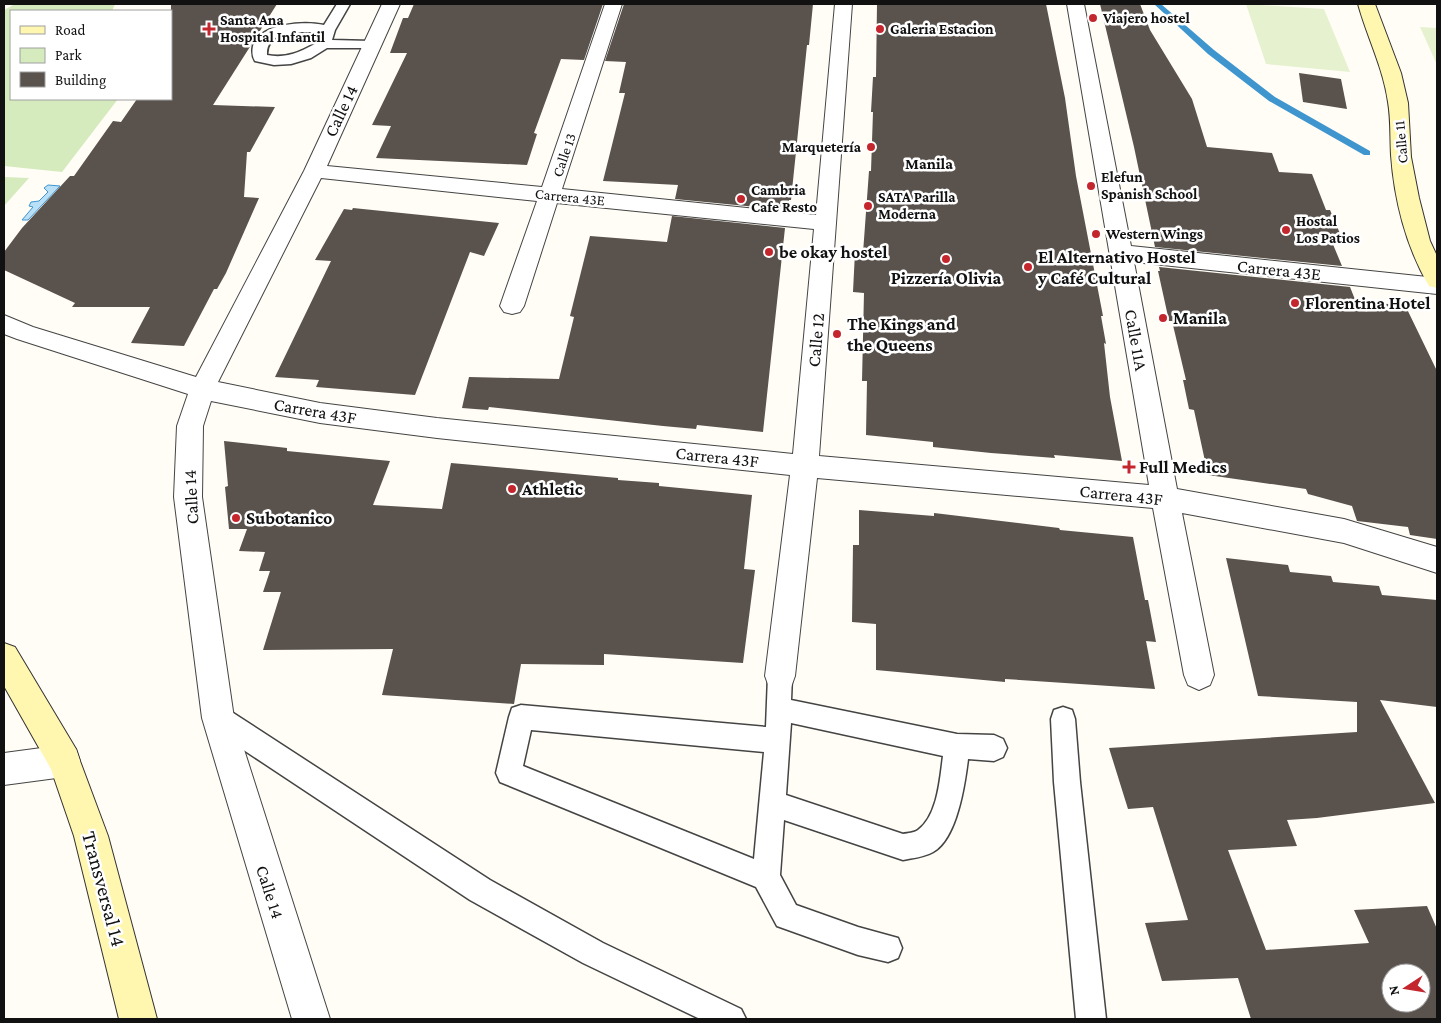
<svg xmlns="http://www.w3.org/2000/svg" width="1441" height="1023" font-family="'Crimson Pro',serif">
  <rect width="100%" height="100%" fill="#fffdf5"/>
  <g fill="#d5ebbd">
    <path d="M15 4H115L112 11H11V99H118L62 172 4 166V10Z"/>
    <path d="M4 177 29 178 4 206Z"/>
  </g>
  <g fill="#e6f2cf">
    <path d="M1246 4 1324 9 1350 72 1266 64Z"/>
    <path d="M1420 27 1437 28V65Z"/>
  </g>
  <path fill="#b9e0f7" stroke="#3f96cf" d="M48 185 60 186 28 220H22L33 207 29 206 31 202 39 201 48 192 44 188Z"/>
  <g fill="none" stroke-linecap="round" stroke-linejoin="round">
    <path fill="#3f96cf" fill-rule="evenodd" d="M1154 4H1161L1214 50 1275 97 1370 151V155H1364L1269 101 1208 54Z"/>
  </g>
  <g fill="#5a524d" fill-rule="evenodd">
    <path d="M171 4H277L213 105 275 107 250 152H247L244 197 259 198 226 273 217 289H214L184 346 131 343 150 307H72L75 303 4 270V252L22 228 70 176H74L113 121 121 122 137 99H171Z"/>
    <path d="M414 4H603L584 60 561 59 534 133 537 134 527 165 376 158 391 126 372 125 407 53H390L403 18H408Z"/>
    <path d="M624 4H813L809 45H807L791 200H789L787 210 675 199 678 185 603 181 625 93H619L626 62 605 61Z"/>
    <path d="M877 4H1046L1065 98 1076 176 1103 316H1101L1106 344 1104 343 1110 397 1122 461 1054 455 1055 458 991 453 933 447V442L866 435 867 381H862L864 293 853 292 855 252 863 253 869 171H871L873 112H871L873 77H876Z"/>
    <path d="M1100 4H1140L1150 30 1192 99 1207 147 1272 153 1279 172 1312 174 1326 210H1330L1344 243 1332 242 1342 266 1155 247 1134 147Z"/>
    <path d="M1299 73 1341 79 1347 109 1303 102Z"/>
    <path d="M353 208 499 223 484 256 470 252 415 395 316 387 319 380 275 377 331 261 315 260 344 209 352 210Z"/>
    <path d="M672 216 785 228 763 432 697 425 696 429 663 426 489 407 488 410 462 408 469 377 559 379 574 317 570 316 590 236 667 242Z"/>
    <path d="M1159 267 1350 287 1356 302 1405 305 1437 371V539L1410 535 1408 527 1357 521 1352 506 1308 494 1306 489 1208 475 1194 410 1189 409 1183 380H1186L1172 321H1169L1158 271H1160Z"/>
    <path d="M224 441 287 448V451L390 461 373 505 442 509 451 463 618 478V480L659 483V486L752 495 744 569 755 570 743 663 604 654V665L521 664 514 704 382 695 393 649 263 650 281 592H263L270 571H259L265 552 239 551 247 529H229L225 487 228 486Z"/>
    <path d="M859 510 934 516V513L1059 528 1060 530 1133 537 1145 600H1148L1156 642 1146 641 1155 689 1005 679V682L876 670V624L852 622 853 545H859Z"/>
    <path d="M1226 558 1288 565 1290 572 1331 576 1333 582 1379 586 1382 595 1437 600V707L1380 700 1435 803 1317 818 1287 820 1297 846 1228 850 1266 950 1369 943 1354 910 1427 906 1437 929V1019H1251L1238 978 1162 981 1145 923 1188 920 1153 807 1128 809 1109 748 1357 732V702L1258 696ZM1391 973H1421V1003H1391Z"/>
  </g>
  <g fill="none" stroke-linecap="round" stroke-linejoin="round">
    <defs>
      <g id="lane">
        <path d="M337 4H350L335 30 332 40 371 41 378 45 376 48H327L311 58 291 64 274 65 255 61C252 56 252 51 253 46 260 23 305 21 324 25ZM303 32H320L318 42C301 52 286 59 267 55 266 35 287 33 303 32Z"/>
        <path d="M780 665 788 668 792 676 791 700 957 734 994 735 1003 739 1007 748 1003 757 994 761 968 759C965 784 957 839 933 852 924 857 913 858 903 860L784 820 780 875 796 905 858 927 898 938 902 948 898 958 888 962 858 955 777 926 756 887 500 782 496 773 509 717 512 708 521 705 766 727 768 676 772 668ZM791 723 943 756C940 778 938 815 918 830 914 833 908 833 903 834L786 795ZM531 730 764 752 754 859 523 766Z"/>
        <path d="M218 706 227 709 490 880 603 943 741 1009 746 1019H700L583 963 470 900 209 727 206 718 209 709Z"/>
        <path d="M1063 707 1072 710 1075 719 1080 782 1106 1019H1076L1054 782 1051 719 1054 710Z"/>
      </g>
      <g id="street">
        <path d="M382 4H400L327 166 542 187 605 4H622L562 189 816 215 835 4H852L819 456 1149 485 1067 4H1084L1131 246 1437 278V294L1134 262 1177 489 1344 519 1437 547V573L1344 543 1182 513 1214 675 1210 685 1199 690 1188 685 1184 675 1153 508 817 478 795 676 791 687 780 691 769 687 765 676 790 475 437 438 320 423 211 401 203 426 202 497 234 718 330 1019H292L202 718 174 497 177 426 188 394 17 339 4 334V315L33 327 196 377 304 171ZM321 178 537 201 500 306 504 312 512 314 520 312 524 306 557 203 814 229 793 454 437 418 320 403 218 382Z"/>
        <path d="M64 745 76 749 80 761 76 773 64 777 4 785V753Z"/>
      </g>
      <g id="secondary">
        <path d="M1358 4H1375L1401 73 1408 103 1411 157 1419 198 1430 241 1437 256V288L1429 286C1406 247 1394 199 1391 155 1390 137 1391 119 1388 102 1383 67 1367 37 1358 4Z"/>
        <path d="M4 643 15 647 76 749 80 761 108 836 157 1019H119L74 836 51 769 4 686Z"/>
      </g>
    </defs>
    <use href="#lane" stroke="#444" stroke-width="3"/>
    <use href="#street" stroke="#444" stroke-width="2"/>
    <use href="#secondary" stroke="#333" stroke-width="2"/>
    <use href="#lane" fill="#fff" fill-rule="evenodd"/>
    <use href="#street" fill="#fff" fill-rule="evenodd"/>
    <use href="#secondary" fill="#fff6b0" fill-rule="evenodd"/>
  </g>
  <g fill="#c4262e" stroke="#fff" stroke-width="2">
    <circle cx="1093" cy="18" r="5"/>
    <path d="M206.5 21.5h5v5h5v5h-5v5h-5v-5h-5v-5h5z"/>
    <circle cx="880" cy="29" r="5"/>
    <circle cx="871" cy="147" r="5"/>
    <circle cx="1091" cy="186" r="5"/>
    <circle cx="741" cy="199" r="5"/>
    <circle cx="868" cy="206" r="5"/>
    <circle cx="1286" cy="230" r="5"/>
    <circle cx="1096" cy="234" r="5"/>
    <circle cx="769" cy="252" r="5"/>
    <circle cx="946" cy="259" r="5"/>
    <circle cx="1028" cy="267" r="5"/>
    <circle cx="1295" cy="303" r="5"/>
    <circle cx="1163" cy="318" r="5"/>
    <circle cx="837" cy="334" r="5"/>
    <path d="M1126.5 459.5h5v5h5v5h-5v5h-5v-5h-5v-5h5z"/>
    <circle cx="512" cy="489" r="5"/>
    <circle cx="236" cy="518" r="5"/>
  </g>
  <g text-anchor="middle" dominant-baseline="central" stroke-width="5" stroke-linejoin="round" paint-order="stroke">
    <g font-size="15" font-weight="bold" fill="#111" stroke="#fff" text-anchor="start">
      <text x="1103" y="18">Viajero hostel</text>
      <text x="220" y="20">Santa Ana<tspan x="220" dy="17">Hospital Infantil</tspan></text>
      <text x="890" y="29">Galeria Estacion</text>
      <text x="861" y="147" text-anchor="end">Marquetería</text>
      <text x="1101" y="177">Elefun<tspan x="1101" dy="17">Spanish School</tspan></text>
      <text x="751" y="190">Cambria<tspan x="751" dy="17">Cafe Resto</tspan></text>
      <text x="878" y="197">SATA Parilla<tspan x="878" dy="17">Moderna</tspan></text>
      <text x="1296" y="221">Hostal<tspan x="1296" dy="17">Los Patios</tspan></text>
      <text x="1106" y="234">Western Wings</text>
    </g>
    <g font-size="15" fill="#111" stroke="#fff">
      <text transform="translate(1401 142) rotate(-95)">Calle 11</text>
      <text transform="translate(564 155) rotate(-71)">Calle 13</text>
      <text transform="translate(570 197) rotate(6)">Carrera 43E</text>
    </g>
    <g font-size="16" font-weight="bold" fill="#111" stroke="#fff">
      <text x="929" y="163">Manila</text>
    </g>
    <g font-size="18" fill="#111" stroke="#fff">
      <text transform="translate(341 111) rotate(-65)">Calle 14</text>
      <text transform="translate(1279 270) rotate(6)">Carrera 43E</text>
      <text transform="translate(816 340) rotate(-85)">Calle 12</text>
      <text transform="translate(1136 340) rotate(80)">Calle 11A</text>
      <text transform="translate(315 411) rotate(10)">Carrera 43F</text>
      <text transform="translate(717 457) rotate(6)">Carrera 43F</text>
      <text transform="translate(1121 495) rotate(6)">Carrera 43F</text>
      <text transform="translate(191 497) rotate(-93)">Calle 14</text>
      <text transform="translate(270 892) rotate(72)">Calle 14</text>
    </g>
    <g font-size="18" font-weight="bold" fill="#111" stroke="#fff" text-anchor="start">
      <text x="779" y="252">be okay hostel</text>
      <text x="1038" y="257">El Alternativo Hostel<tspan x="1038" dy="21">y Café Cultural</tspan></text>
      <text x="946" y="278" text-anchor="middle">Pizzería Olivia</text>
      <text x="1305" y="303">Florentina Hotel</text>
      <text x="1173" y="318">Manila</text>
      <text x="847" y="324">The Kings and<tspan x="847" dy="21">the Queens</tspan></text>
      <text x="1139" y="467">Full Medics</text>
      <text x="522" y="489">Athletic</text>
      <text x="246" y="518">Subotanico</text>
    </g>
    <g font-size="21" fill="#111" stroke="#fff">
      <text transform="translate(104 889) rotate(75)">Transversal 14</text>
    </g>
  </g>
  <rect width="1441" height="1023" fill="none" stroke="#111111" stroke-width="10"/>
  <rect x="10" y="10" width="162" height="90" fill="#ffffff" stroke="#a0a0a0"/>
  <rect x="20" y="26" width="25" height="8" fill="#fff6b0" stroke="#a0a0a0"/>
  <text x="55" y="35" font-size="15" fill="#111111">Road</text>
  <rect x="20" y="48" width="25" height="15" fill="#d5ebbd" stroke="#a0a0a0"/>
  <text x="55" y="60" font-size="15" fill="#111111">Park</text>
  <rect x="20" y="72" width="25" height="15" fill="#5a524d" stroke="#a0a0a0"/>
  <text x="55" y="85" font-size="15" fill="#111111">Building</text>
  <g transform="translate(1406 988) rotate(258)"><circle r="24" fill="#ffffff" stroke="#a0a0a0"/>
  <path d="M0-4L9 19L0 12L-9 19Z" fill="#c4262e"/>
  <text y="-8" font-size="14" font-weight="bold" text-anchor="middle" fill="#111111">N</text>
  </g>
</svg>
